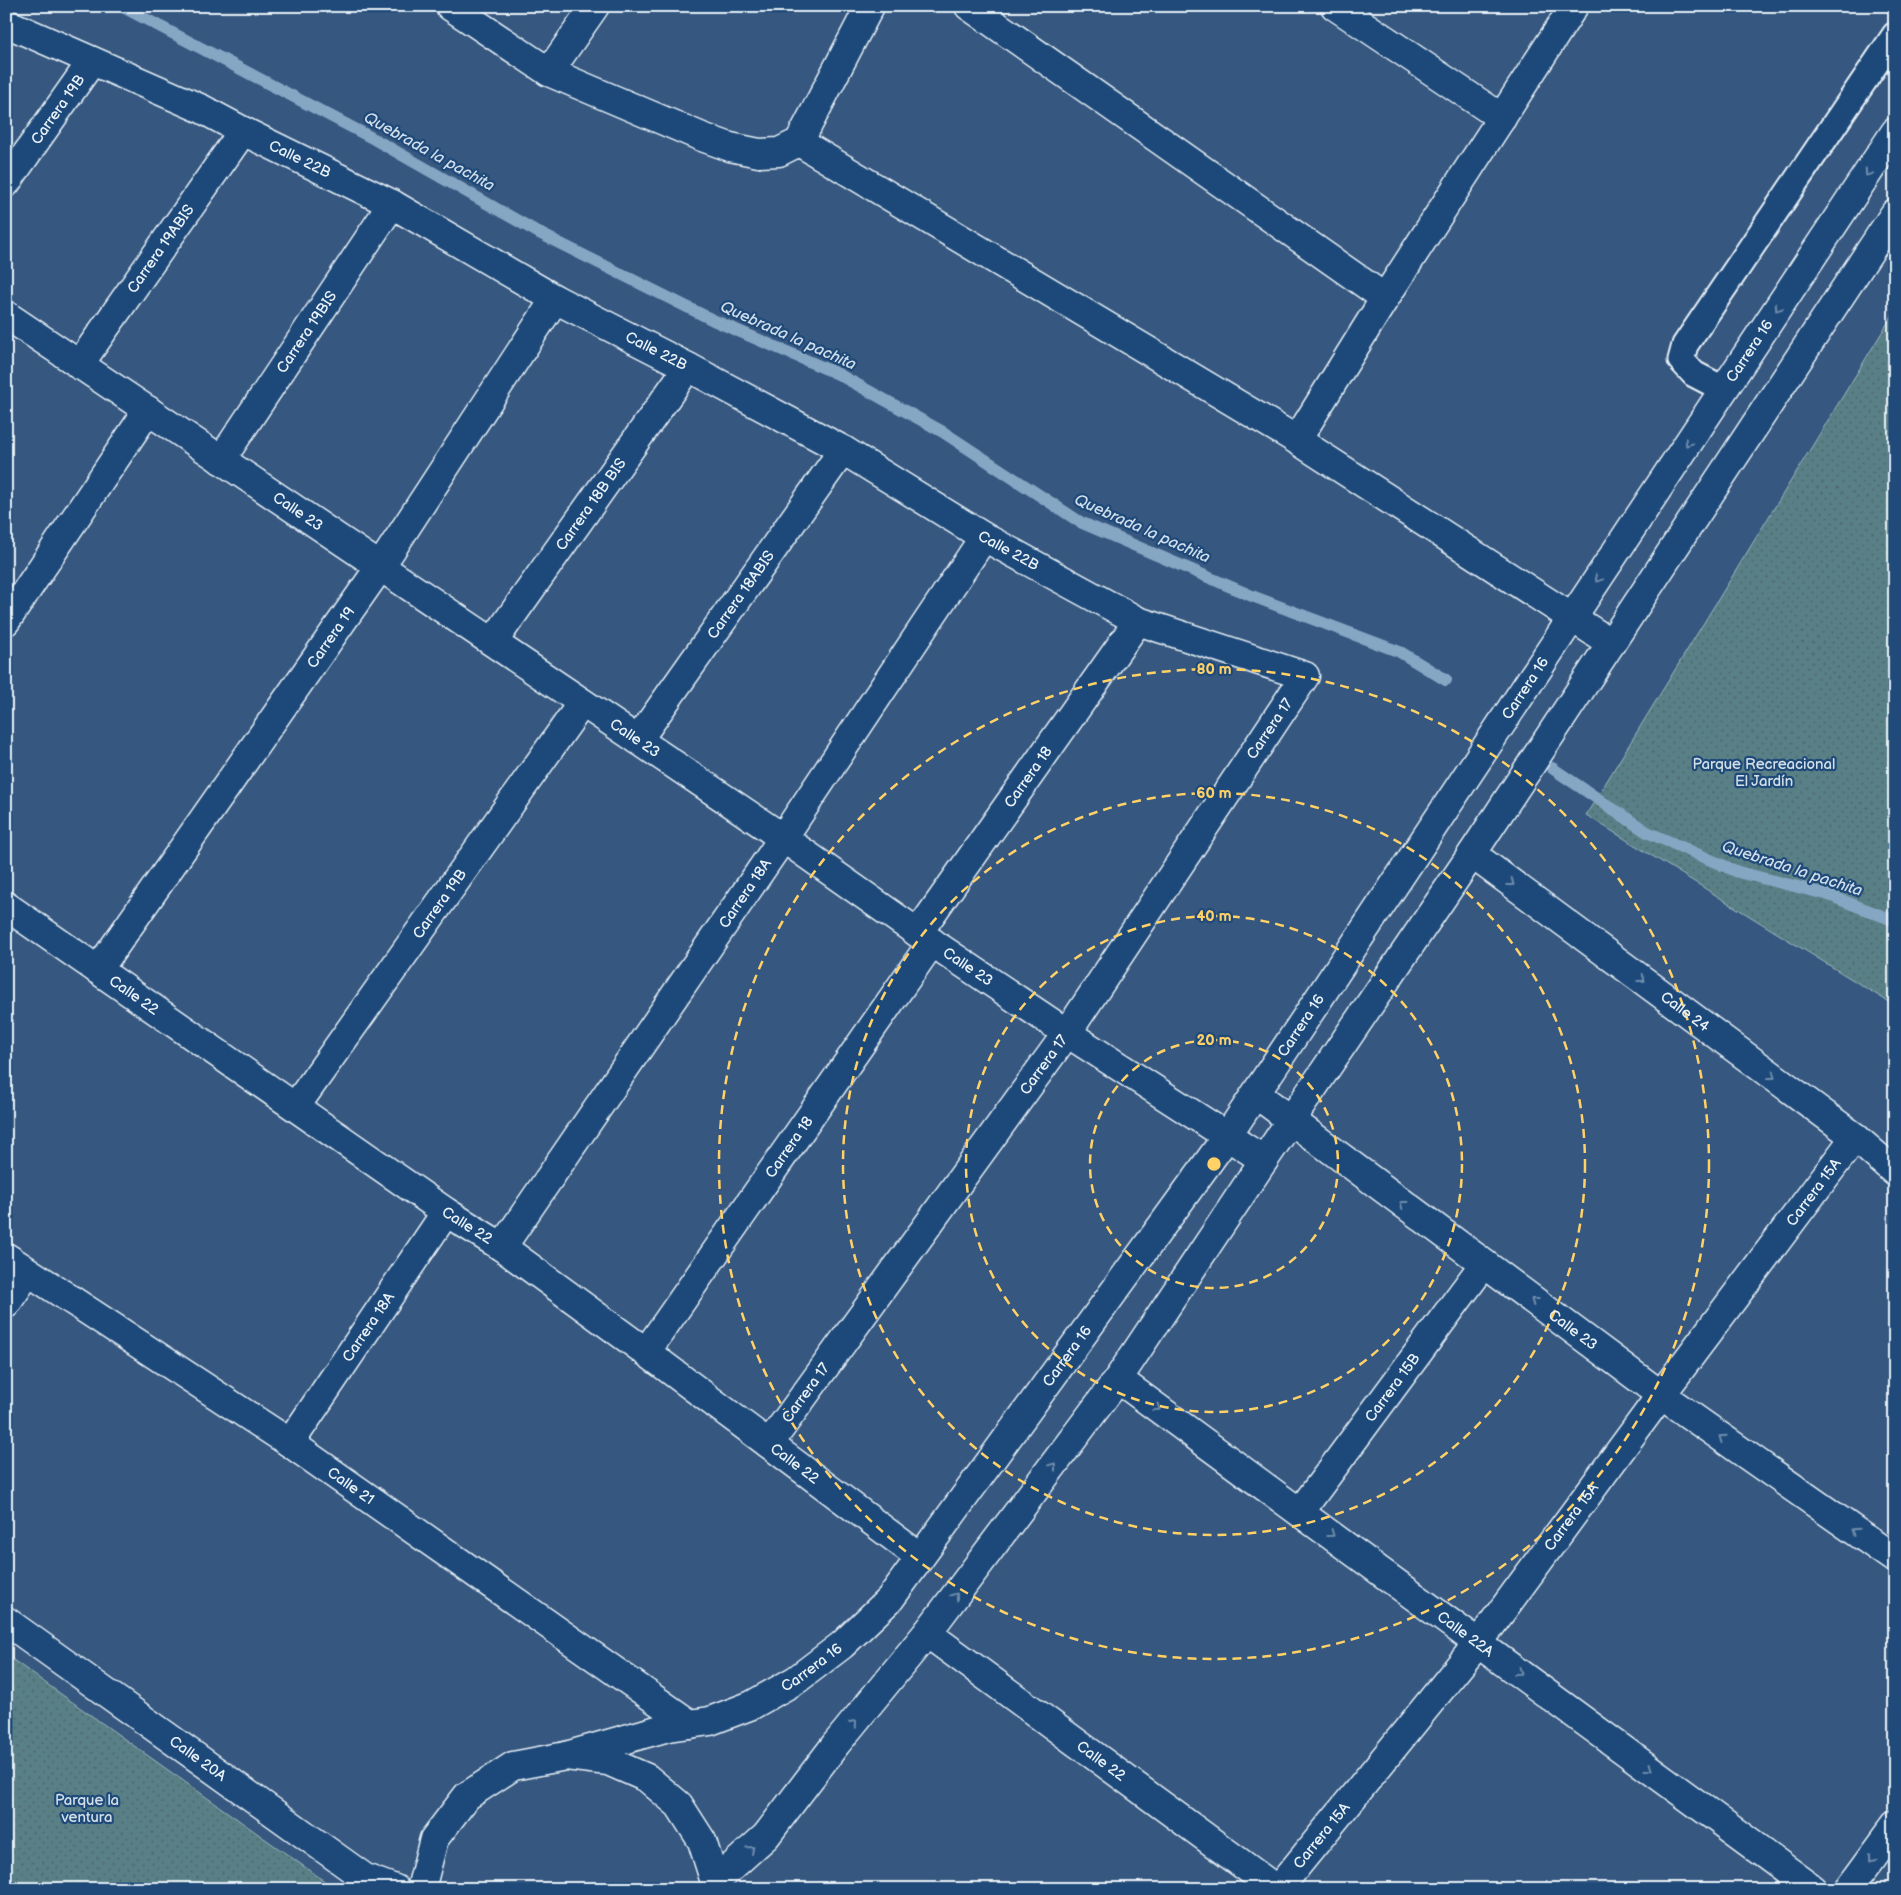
<svg xmlns="http://www.w3.org/2000/svg" width="1901" height="1895" font-family="'Balsamiq Sans',sans-serif">
  <defs>
    <pattern id="park-dots" width="8" height="8" patternUnits="userSpaceOnUse" patternTransform="scale(1.25)"><rect width="8" height="8" fill="#598086"/><path d="M2 2h.1M6 6h.1" fill="none" stroke="#50676b" stroke-width="1.8" stroke-linecap="round"/></pattern>
  </defs>
  <rect width="100%" height="100%" fill="#36577f"/>
  <filter id="ink" filterUnits="userSpaceOnUse"><feTurbulence type="fractalNoise" baseFrequency=".02" numOctaves="2"/><feDisplacementMap in="SourceGraphic" scale="10" xChannelSelector="R" yChannelSelector="G"/><feConvolveMatrix kernelMatrix="1 2 1 2 8 2 1 2 1" color-interpolation-filters="sRGB"/></filter>
  <g filter="url(#ink)">
    <g fill="url(#park-dots)" stroke="#a0b8bf">
      <path d="M1895 311V1006L1586 815Z"/>
      <path d="M6 1655 333 1887 332 1889H6Z"/>
    </g>
    <g fill="none" stroke-linecap="round" stroke-linejoin="round">
      <g stroke="#86a7c4" stroke-width="12">
        <path d="M121 6 374 139 541 234 713 320 838 374 943 432 1080 522 1252 596 1400 652 1446 680"/>
        <path d="M1552 768 1647 832 1738 872 1826 894 1895 921"/>
      </g>
      <defs>
        <path id="service" d="M1723 389 1694 374 1681 360 1685 345 1895 35"/>
        <g id="minor">
          <path d="M450 6 549 72 702 137 730 147 759 153 779 152 799 142 870 6"/>
          <path d="M969 6 1385 298"/>
          <path d="M1335 6 1502 118"/>
          <path id="s1" d="M6 23 202 109 243 131 392 204 555 299 688 367 843 450 984 537 1138 621 1305 676 1067 1033 769 1444"/>
          <path d="M549 72 595 6"/>
          <path d="M799 142 1297 440 1611 643"/>
          <path id="s2" d="M6 183 92 61"/>
          <path id="s3" d="M6 315 638 740 783 838 918 933 1067 1033 1264 1160"/>
          <path id="s4" d="M79 365 243 131"/>
          <path d="M1297 440 1385 298 1574 6"/>
          <path id="s5" d="M221 460 392 204"/>
          <path d="M6 621 148 410"/>
          <path id="s6" d="M493 642 688 367"/>
          <path id="s7" d="M638 740 843 450"/>
          <path id="s8" d="M1472 854 1855 1137 1895 1172"/>
          <path id="s9" d="M6 906 446 1212 502 1247 646 1352 920 1557"/>
          <path id="s10" d="M918 933 1138 621"/>
          <path id="s11" d="M98 970 380 567 555 299"/>
          <path id="s12" d="M1256 1094 1661 1395 1895 1559"/>
          <path id="s13" d="M296 1106 582 703"/>
          <path id="s14" d="M502 1247 783 838 984 537"/>
          <path id="s15" d="M6 1257 290 1443 690 1724"/>
          <path d="M6 1304 28 1272"/>
          <path id="s16" d="M646 1352 932 942"/>
          <path id="s17" d="M1118 1379 1813 1889"/>
          <path id="s18" d="M290 1443 446 1212"/>
          <path id="s19" d="M1300 1512 1484 1264"/>
          <path id="s20" d="M6 1621 365 1878 395 1889"/>
          <path id="s21" d="M927 1633 1276 1889"/>
          <path id="s22" d="M1278 1889 1479 1642 1661 1395 1855 1137"/>
          <path d="M1849 1889 1895 1826"/>
        </g>
        <g id="tertiary">
          <path id="s23" d="M566 1756 668 1727 710 1721 752 1705 796 1680 842 1645 890 1599 1228 1135 1895 132"/>
          <path d="M715 1882 766 1836 836 1744 927 1633 1118 1379 1264 1160 1472 854 1895 213"/>
          <path d="M421 1889 434 1839 467 1796 513 1766 566 1756 608 1761 647 1778 679 1805 702 1841 715 1882V1889"/>
        </g>
      </defs>
      <use href="#service" stroke="#e8f1f8" stroke-width="29"/>
      <use href="#minor" stroke="#e8f1f8" stroke-width="31"/>
      <use href="#tertiary" stroke="#e8f1f8" stroke-width="31"/>
      <use href="#service" stroke="#1f4a7a" stroke-width="25"/>
      <use href="#minor" stroke="#1f4a7a" stroke-width="28"/>
      <use href="#tertiary" stroke="#1f4a7a" stroke-width="28"/>
    </g>
    <defs><path id="oneway-chevron" d="M-2-3.5L2.5 0L-2 3.5" fill="none" stroke-width="1.6" stroke-linecap="round" stroke-linejoin="round" transform="scale(1.25)"/></defs>
    <g stroke="#6f8dac">
      <use href="#oneway-chevron" transform="translate(1868 173) rotate(124)"/>
      <use href="#oneway-chevron" transform="translate(1778 308) rotate(124)"/>
      <use href="#oneway-chevron" transform="translate(1688 443) rotate(124)"/>
      <use href="#oneway-chevron" transform="translate(1598 579) rotate(124)"/>
      <use href="#oneway-chevron" transform="translate(1511 883) rotate(37)"/>
      <use href="#oneway-chevron" transform="translate(1642 979) rotate(37)"/>
      <use href="#oneway-chevron" transform="translate(1772 1076) rotate(37)"/>
      <use href="#oneway-chevron" transform="translate(1403 1204) rotate(-143)"/>
      <use href="#oneway-chevron" transform="translate(1534 1301) rotate(-143)"/>
      <use href="#oneway-chevron" transform="translate(1157 1408) rotate(36)"/>
      <use href="#oneway-chevron" transform="translate(1722 1438) rotate(-145)"/>
      <use href="#oneway-chevron" transform="translate(1053 1466) rotate(-53)"/>
      <use href="#oneway-chevron" transform="translate(1855 1531) rotate(-145)"/>
      <use href="#oneway-chevron" transform="translate(1331 1534) rotate(36)"/>
      <use href="#oneway-chevron" transform="translate(955 1596) rotate(-53)"/>
      <use href="#oneway-chevron" transform="translate(1519 1672) rotate(36)"/>
      <use href="#oneway-chevron" transform="translate(854 1723) rotate(-51)"/>
      <use href="#oneway-chevron" transform="translate(1649 1768) rotate(36)"/>
      <use href="#oneway-chevron" transform="translate(751 1849) rotate(-42)"/>
      <use href="#oneway-chevron" transform="translate(1872 1858) rotate(127)"/>
    </g>
  </g>
  <g fill="none" stroke="#ffd166" stroke-width="2.5" stroke-dasharray="9 6">
    <circle cx="1214" cy="1164" r="124"/>
    <circle cx="1214" cy="1164" r="248"/>
    <circle cx="1214" cy="1164" r="371"/>
    <circle cx="1214" cy="1164" r="495"/>
  </g>
  <g text-anchor="middle" dominant-baseline="central" stroke-width="4.5" stroke-linejoin="round" paint-order="stroke">
    <g font-size="15" fill="#e8f1f8" stroke="#1f4a7a">
      <text stroke="none"><textPath href="#s2" startOffset="90">Carrera 19B</textPath></text>
      <text stroke="none"><textPath href="#s1" startOffset="324">Calle 22B</textPath></text>
      <text stroke="none"><textPath href="#s4" startOffset="142">Carrera 19ABIS</textPath></text>
      <text stroke="none"><textPath href="#s5" startOffset="154">Carrera 19BIS</textPath></text>
      <text stroke="none"><textPath href="#s1" startOffset="729">Calle 22B</textPath></text>
      <text stroke="none"><textPath href="#s23" startOffset="1884">Carrera 16</textPath></text>
      <text stroke="none"><textPath href="#s6" startOffset="169">Carrera 18B BIS</textPath></text>
      <text stroke="none"><textPath href="#s3" startOffset="352">Calle 23</textPath></text>
      <text stroke="none"><textPath href="#s1" startOffset="1134">Calle 22B</textPath></text>
      <text stroke="none"><textPath href="#s7" startOffset="178">Carrera 18ABIS</textPath></text>
      <text stroke="none"><textPath href="#s11" startOffset="406">Carrera 19</textPath></text>
      <text stroke="none"><textPath href="#s23" startOffset="1479">Carrera 16</textPath></text>
      <text transform="translate(1270 729) rotate(-56)">Carrera 17</text>
      <text stroke="none"><textPath href="#s3" startOffset="758">Calle 23</textPath></text>
      <text stroke="none"><textPath href="#s10" startOffset="191">Carrera 18</textPath></text>
      <text stroke="none"><textPath href="#s14" startOffset="429">Carrera 18A</textPath></text>
      <text stroke="none"><textPath href="#s13" startOffset="248">Carrera 19B</textPath></text>
      <text stroke="none"><textPath href="#s3" startOffset="1162">Calle 23</textPath></text>
      <text stroke="none"><textPath href="#s9" startOffset="156">Calle 22</textPath></text>
      <text stroke="none"><textPath href="#s8" startOffset="265">Calle 24</textPath></text>
      <text stroke="none"><textPath href="#s23" startOffset="1074">Carrera 16</textPath></text>
      <text transform="translate(1044 1065) rotate(-54)">Carrera 17</text>
      <text stroke="none"><textPath href="#s16" startOffset="250">Carrera 18</textPath></text>
      <text stroke="none"><textPath href="#s22" startOffset="879">Carrera 15A</textPath></text>
      <text stroke="none"><textPath href="#s9" startOffset="561">Calle 22</textPath></text>
      <text stroke="none"><textPath href="#s18" startOffset="140">Carrera 18A</textPath></text>
      <text stroke="none"><textPath href="#s12" startOffset="395">Calle 23</textPath></text>
      <text stroke="none"><textPath href="#s23" startOffset="669">Carrera 16</textPath></text>
      <text stroke="none"><textPath href="#s19" startOffset="155">Carrera 15B</textPath></text>
      <text transform="translate(806 1393) rotate(-54)">Carrera 17</text>
      <text stroke="none"><textPath href="#s9" startOffset="966">Calle 22</textPath></text>
      <text stroke="none"><textPath href="#s15" startOffset="414">Calle 21</textPath></text>
      <text stroke="none"><textPath href="#s22" startOffset="474">Carrera 15A</textPath></text>
      <text stroke="none"><textPath href="#s17" startOffset="431">Calle 22A</textPath></text>
      <text stroke="none"><textPath href="#s23" startOffset="264">Carrera 16</textPath></text>
      <text stroke="none"><textPath href="#s20" startOffset="236">Calle 20A</textPath></text>
      <text stroke="none"><textPath href="#s21" startOffset="216">Calle 22</textPath></text>
      <text stroke="none"><textPath href="#s22" startOffset="69">Carrera 15A</textPath></text>
    </g>
    <g font-size="15" fill="#d3e0e7" stroke="#1f4a7a">
      <text x="1764" y="764">Parque Recreacional<tspan x="1764" dy="17">El Jardín</tspan></text>
      <text x="87" y="1800">Parque la<tspan x="87" dy="17">ventura</tspan></text>
    </g>
    <g font-size="16" font-style="italic" fill="#d0deeb" stroke="#1f4a7a">
      <text transform="translate(429 152) rotate(29)">Quebrada la pachita</text>
      <text transform="translate(788 336) rotate(24)">Quebrada la pachita</text>
      <text transform="translate(1142 529) rotate(24)">Quebrada la pachita</text>
      <text transform="translate(1792 869) rotate(18)">Quebrada la pachita</text>
    </g>
  </g>
  <circle cx="1214" cy="1164" r="8" fill="#ffd166" stroke="#1f4a7a" stroke-width="2.5"/>
  <g font-size="15" text-anchor="middle" font-weight="bold" fill="#ffd166" stroke="#1f4a7a" stroke-width="4.5" stroke-linejoin="round" paint-order="stroke">
    <text x="1214" y="674">80 m</text>
    <text x="1214" y="798">60 m</text>
    <text x="1214" y="921">40 m</text>
    <text x="1214" y="1045">20 m</text>
  </g>
  <rect width="1901" height="1895" fill="none" stroke="#1f4a7a" stroke-width="25"/>
  <rect x="12" y="12" width="1876" height="1870" fill="none" stroke="#e8f1f8" stroke-width="2" filter="url(#ink)"/>
</svg>
